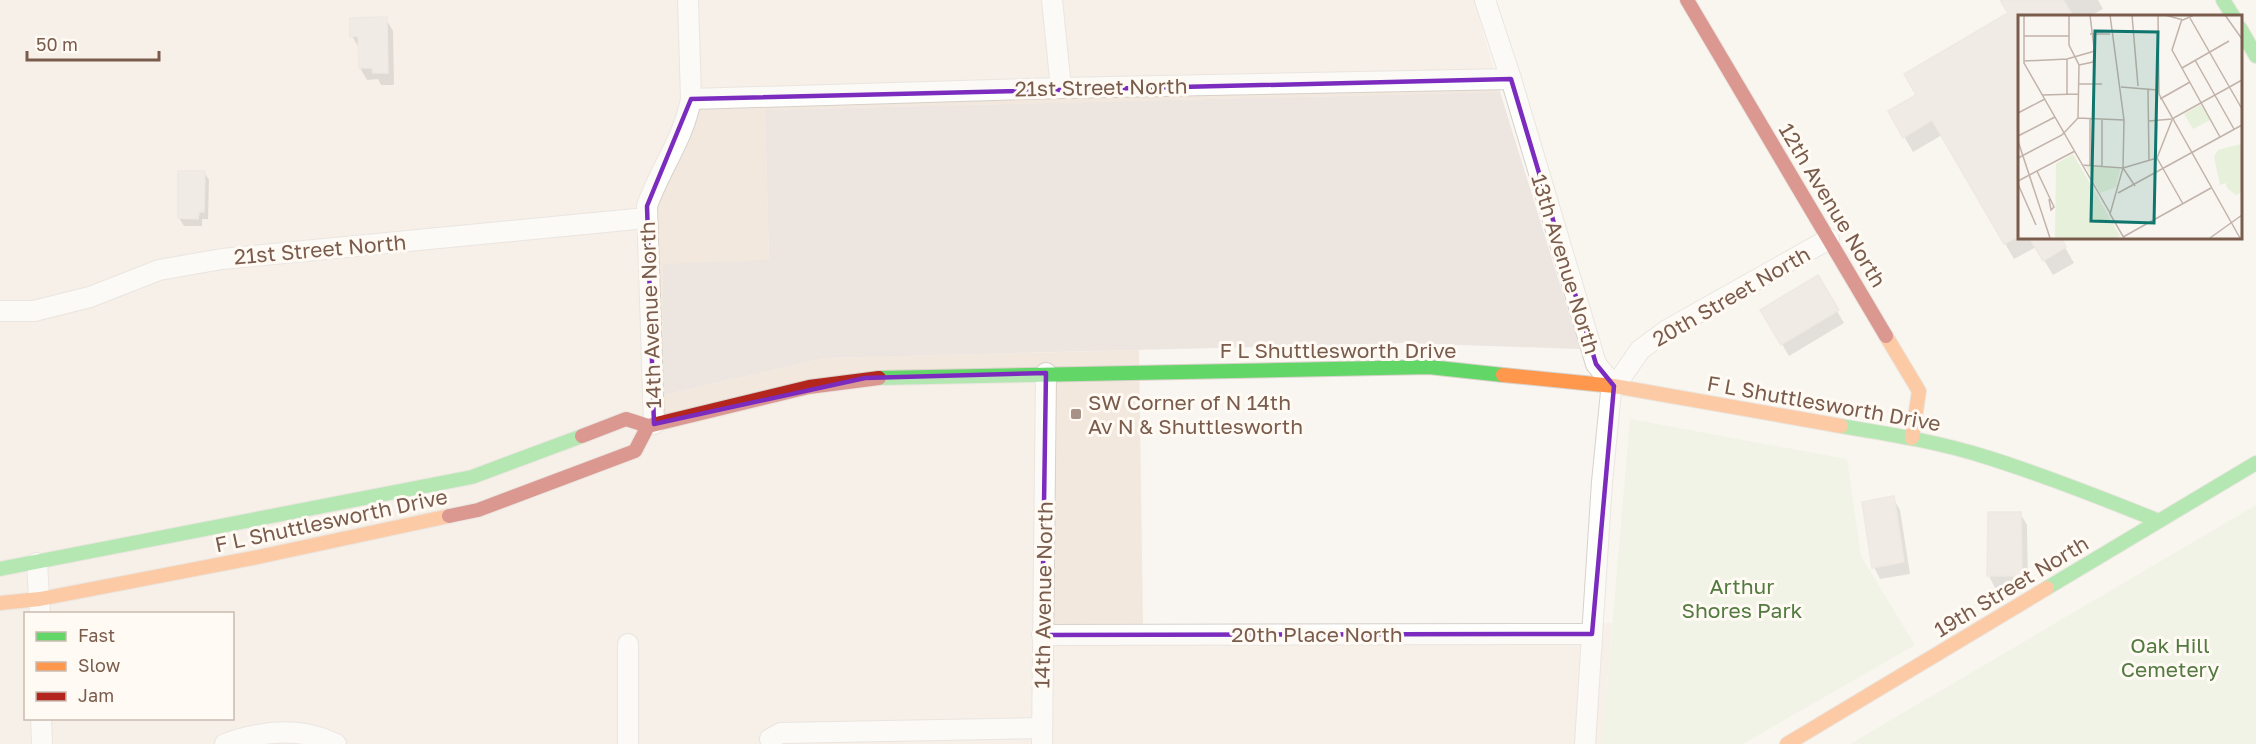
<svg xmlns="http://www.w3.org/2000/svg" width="2256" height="744" font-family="'Golos Text',sans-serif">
  <rect width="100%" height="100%" fill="#f9f5f0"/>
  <path fill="#f2e8de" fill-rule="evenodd" d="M0 0H1474L1500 92 765 110 769 260 663 395 825 358 1139 350 1143 624 1612 623 1602 744H0ZM26 614H232V718H26Z"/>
  <path fill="#ede5e0" d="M1500 92 1580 349 1405 343 825 358 663 395V264L769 260 765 110Z"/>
  <g fill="#e7f0db">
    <path d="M1630 419 1847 459 1861 556 1915 645 1743 744H1602Z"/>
    <path d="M2256 505V744H1850Z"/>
  </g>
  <g fill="#0003">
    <path d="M2002 0H2098L2103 9 2090 16H2019V237H2059L2074 263 2053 275 2036 247 2014 259 1942 135 1913 152 1890 112 1918 95 2013 19Z"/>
    <path d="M386 19 393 31 394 85H381L378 79 367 80 360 68 359 48 352 36Z"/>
    <path d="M204 172 209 180 208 219H202V226H184L179 218Z"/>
    <path d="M1817 277 1844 323 1789 356 1762 310Z"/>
    <path d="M1893 498 1900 510 1910 574 1880 579 1874 567Z"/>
    <path d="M2020 513 2027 525 2028 587 1995 588 1989 576 1990 514Z"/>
  </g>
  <g fill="#e6ded7" stroke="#e2d8d2" stroke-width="1.5">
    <path d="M2000 0H2063L2073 16H2019V236L2004 244 1932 120 1903 138 1888 111 1916 95 1904 74 2008 13Z"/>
    <path d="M387 17 388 73H373L372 68H359L358 36 350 37V18Z"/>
    <path d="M178 171H205L204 212H199L198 219 178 218Z"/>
    <path d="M2029 237H2061L2066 247 2043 261Z"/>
    <path d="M1818 275 1839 310 1781 345 1760 310Z"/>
    <path d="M1894 496 1904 562 1872 568 1862 502Z"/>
    <path d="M1988 512H2021L2022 576H1987Z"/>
  </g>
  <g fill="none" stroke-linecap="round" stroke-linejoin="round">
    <defs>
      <g id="street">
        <path d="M1052 0 1061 88"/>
        <path d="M1485 0 1511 79 1596 364 1614 386"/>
        <path d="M691 99 1061 88 1511 79"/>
        <path d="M0 311H34L90 297 159 270 222 259 646 218"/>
        <path d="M654 424 647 206C660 169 684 138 691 99L688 0"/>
        <path d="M37 563 40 614"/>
        <path d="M1042 635 1592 634"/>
        <path d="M41 718 42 744"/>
        <path d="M770 739 781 733 1042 728"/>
        <path d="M225 744C261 731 300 726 336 744"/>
        <path d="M628 744V644"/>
        <path d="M1042 744 1046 373"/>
        <path d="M1585 744 1602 482 1611 392 1640 350 1667 330 1829 239"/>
      </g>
      <g id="fast">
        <path d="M2223 0 2233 16"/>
        <path d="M2240 28 2256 56"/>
        <path d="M879 378 1429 367 1503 375"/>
        <path d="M1841 426C1889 434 1939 442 1986 457 2044 475 2102 498 2159 521"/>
        <path d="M0 569 472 477 582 436"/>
        <path d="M2047 588 2256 463"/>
      </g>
      <g id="slow">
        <path d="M1886 336 1919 391 1912 438"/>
        <path d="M1503 375 1614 386 1841 426"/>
        <path d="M0 603 40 599 258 557 449 516"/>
        <path d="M1787 744 2047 588"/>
      </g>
      <g id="jam">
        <path d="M1687 0 1886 336"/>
        <path d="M582 436 626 419 648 426 809 387 879 378"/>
        <path d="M449 516 478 510 635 451 648 426"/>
      </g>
    </defs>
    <use href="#street" stroke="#d7d1cb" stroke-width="22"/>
    <use href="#fast" stroke="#d9d2cb" stroke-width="16"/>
    <use href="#slow" stroke="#d9d2cb" stroke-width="16"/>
    <use href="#jam" stroke="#d9d2cb" stroke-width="16"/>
    <use href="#street" stroke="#fefefd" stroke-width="20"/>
    <use href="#fast" stroke="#63d668" stroke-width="14"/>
    <use href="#slow" stroke="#ff974d" stroke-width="14"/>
    <use href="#jam" stroke="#b3261e" stroke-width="14"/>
  </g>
  <path d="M0 0H2256V744H0ZM1511 79 1596 364 1614 386 1592 634 1042 635 1046 373 865 378 654 424 647 206 691 99Z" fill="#f9f5f0" fill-opacity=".55" fill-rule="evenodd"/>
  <path fill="none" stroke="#7b2cbf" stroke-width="4.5" stroke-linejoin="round" d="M1511 79 1596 364 1614 386 1592 634 1042 635 1046 373 865 378 654 424 647 206 691 99Z"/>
  <rect fill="#a69286" stroke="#fffaf3" stroke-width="2" x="1070" y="408" width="12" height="12" rx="3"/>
  <g text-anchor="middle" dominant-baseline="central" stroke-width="6" stroke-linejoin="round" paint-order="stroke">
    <g font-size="21" fill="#7a5c4d" stroke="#fffaf3">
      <text transform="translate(1101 87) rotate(-1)">21st Street North</text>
      <text transform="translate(1833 205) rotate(59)">12th Avenue North</text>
      <text transform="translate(320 249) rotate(-5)">21st Street North</text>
      <text transform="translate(1566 264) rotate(73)">13th Avenue North</text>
      <text transform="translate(1731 296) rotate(-30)">20th Street North</text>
      <text transform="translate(650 315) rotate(-92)">14th Avenue North</text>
      <text x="1338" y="350">F L Shuttlesworth Drive</text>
      <text transform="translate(1824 403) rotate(10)">F L Shuttlesworth Drive</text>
      <text transform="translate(331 520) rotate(-12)">F L Shuttlesworth Drive</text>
      <text transform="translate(2011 586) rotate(-31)">19th Street North</text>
      <text transform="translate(1043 595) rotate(-89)">14th Avenue North</text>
      <text x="1317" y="634">20th Place North</text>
    </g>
    <g font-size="21" fill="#7a5c4d" stroke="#fffaf3" text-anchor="start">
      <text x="1088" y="402">SW Corner of N 14th<tspan x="1088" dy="24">Av N &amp; Shuttlesworth</tspan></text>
    </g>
    <g font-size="21" fill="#537a41" stroke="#fffaf3">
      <text x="1742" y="586">Arthur<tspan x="1742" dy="24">Shores Park</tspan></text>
      <text x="2170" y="645">Oak Hill<tspan x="2170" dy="24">Cemetery</tspan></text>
    </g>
  </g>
  <g transform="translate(2018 15)">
    <rect width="224" height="224" fill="#f9f5f0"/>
    <path d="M184 89 192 105 175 114 166 99ZM223 129V178L218 180 209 173 208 168 202 170 196 142 200 135ZM55 139 102 221 98 223H37L38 149ZM67 150 102 154 98 172 82 178Z" fill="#e7f0db"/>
    <path fill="none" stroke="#c2b3aa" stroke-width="1.5" d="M6 0V48L92 198M51 0V30L61 50 60 103M92 0 106 105 105 153 92 199 106 223M114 0 120 71M140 0 141 79 222 223M147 0 165 5 176 0M207 0 224 24M172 3 224 94M164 4 154 35 202 122M72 19H92M6 21H51M177 45 216 114M6 46 49 44 77 36M61 50 75 47 77 41 72 0M164 53 211 26M60 69H84M103 72 140 75M130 75 131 145M49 79V44M24 80 60 79M76 81V104M142 84 172 67M0 98 27 84M60 103 106 105M72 104V150M131 106 154 104 224 65M0 121 37 102M0 126 32 223M0 143 44 120 60 103M139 143 165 189M139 143 154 105M64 150 105 153 139 143M84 151V104M105 153 117 171M19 156 36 192 33 195 31 184M0 166 57 136M0 169 18 210M100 178 224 110M105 222 193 173M192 223 224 200"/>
    <path fill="#0f766e" fill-opacity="0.15" stroke="#0f766e" stroke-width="3" d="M77 16 140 17 136 208 73 206Z"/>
    <rect width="224" height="224" fill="none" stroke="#7a5c4d" stroke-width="3"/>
  </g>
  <rect x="24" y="612" width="210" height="108" fill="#fffaf3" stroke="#cabbb1" stroke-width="1.5"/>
  <rect x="36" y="632" width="30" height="9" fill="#63d668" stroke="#cabbb1" stroke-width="1.5"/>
  <text x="78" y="642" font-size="18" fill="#7a5c4d">Fast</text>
  <rect x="36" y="662" width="30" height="9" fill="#ff974d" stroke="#cabbb1" stroke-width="1.5"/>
  <text x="78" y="672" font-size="18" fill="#7a5c4d">Slow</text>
  <rect x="36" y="692" width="30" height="9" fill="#b3261e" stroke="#cabbb1" stroke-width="1.5"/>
  <text x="78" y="702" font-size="18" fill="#7a5c4d">Jam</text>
  <path d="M27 51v9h132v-9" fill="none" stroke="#7a5c4d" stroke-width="3"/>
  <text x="36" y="51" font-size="18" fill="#7a5c4d" stroke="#fffaf3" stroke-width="4.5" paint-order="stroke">50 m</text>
</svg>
